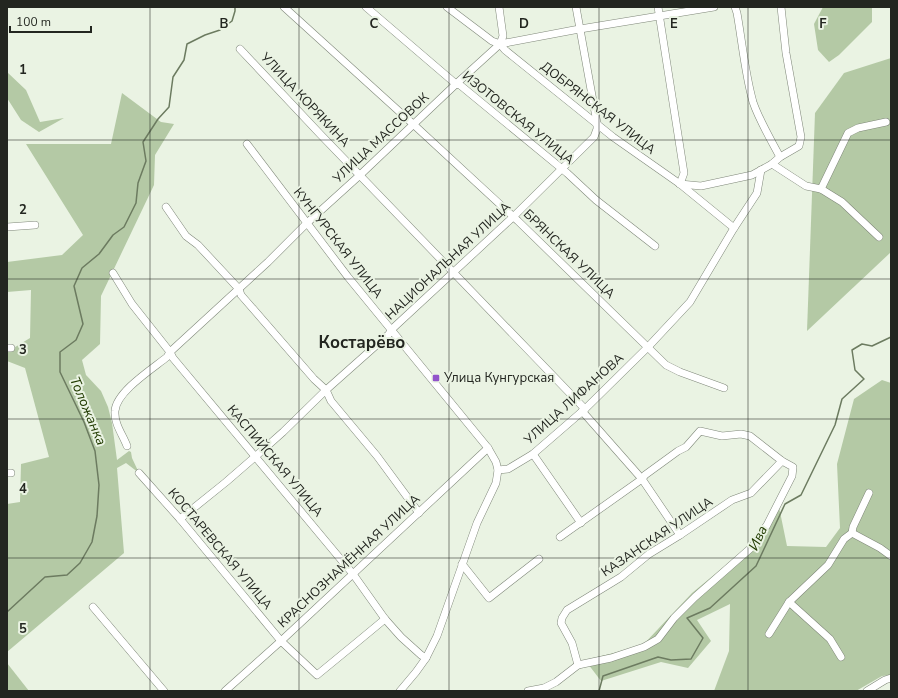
<svg xmlns="http://www.w3.org/2000/svg" width="898" height="698" font-family="'Nunito Sans',sans-serif">
  <rect width="100%" height="100%" fill="#eaf3e3"/>
  <g fill="#b4c9a5">
    <path d="M823 7H872V22L839 55 829 62 818 50 814 24Z"/>
    <path d="M891 58V252L807 331 815 113 844 73Z"/>
    <path d="M7 72 26 90 40 122 64 118 39 132 21 120 7 98Z"/>
    <path d="M122 93 161 122 174 124 155 155 154 185 101 296 100 344 82 360 86 375 101 391 108 407 112 423 117 460 129 451 131 452 132 458 139 473 126 463 117 468 124 553 7 652V504L20 502 21 464 49 457 25 368 7 361V352L30 338 31 290 7 292V262L62 255 83 235 26 144H111Z"/>
    <path d="M882 380 891 383V675L882 676 856 691H714L729 651 730 604 697 620 711 641 688 668 661 662 601 681 585 660 642 646 692 593 748 547 778 502 787 546 826 547 840 528 837 464 854 399Z"/>
    <path d="M7 663 29 691H7Z"/>
  </g>
  <g fill="none" stroke-linecap="round" stroke-linejoin="round">
    <g stroke="#6c7b60" stroke-width="1.5">
      <path d="M7 612 45 577 67 575 80 563 92 542 97 516 99 485 95 451 84 422 60 372V352L76 340 83 324 74 286 82 268 99 254 113 235 124 227 136 203 138 183 146 161 143 142 158 119 169 107 173 77 184 60 187 44 205 35 220 30 232 21 235 11V7"/>
      <path d="M599 691 603 676 658 657 671 660 691 659 703 638 687 618 710 608 756 566 785 504 801 495 835 425 842 399 864 379 855 370 852 350 862 344 872 346 891 337"/>
    </g>
    <defs>
      <g id="minor">
        <path d="M284 7 413 124 518 221 666 365 680 372 724 388"/>
        <path d="M366 7 456 84 460 85 567 173 596 200 655 246"/>
        <path d="M447 7 492 41 500 44 505 50 613 137 680 184 734 228"/>
        <path d="M499 7 503 36 500 44"/>
        <path d="M658 7 684 173 680 184"/>
        <path d="M735 7 737 13C742 41 745 74 753 102 759 120 771 140 780 157"/>
        <path d="M240 49 320 134 585 409"/>
        <path d="M247 144 348 277 488 448 496 462 498 470 496 483 477 523 437 636 426 658 416 672 400 691"/>
        <path d="M772 164 806 186 821 189 842 202 879 237"/>
        <path d="M680 184 701 186 752 175 772 164 780 157 799 146 801 137 786 53 781 7"/>
        <path d="M821 189 848 133 858 128 886 122"/>
        <path d="M166 207 186 236 198 245 239 289 241 295 314 379 326 390 331 401 377 456 419 513"/>
        <path d="M7 227 35 225"/>
        <path d="M113 273 132 304 170 352 173 358 353 574 385 619 401 637 421 655 426 658"/>
        <path d="M7 348H11"/>
        <path d="M582 411 642 479 680 535"/>
        <path d="M127 446C123 435 114 424 115 411 116 392 152 369 167 357L170 352 268 262 307 223 360 175 456 84 500 44 574 30 714 7"/>
        <path d="M533 454 581 523"/>
        <path d="M498 470 508 469 533 454 585 409 648 347 690 302 734 228 757 193 761 170"/>
        <path d="M7 473H11"/>
        <path d="M139 473 180 519 281 641 317 675 356 643 385 619"/>
        <path d="M180 519 226 482 256 456 283 432 326 390 389 334 391 330 513 217 594 137 597 129V123L576 7"/>
        <path d="M852 533 880 548 891 556"/>
        <path d="M462 564 489 598 539 559"/>
        <path d="M789 602 830 639 841 657"/>
        <path d="M93 607 164 691"/>
        <path d="M769 634 789 602 828 565 844 539 852 533 853 527 869 493"/>
        <path d="M578 665 572 643 561 623 562 618 567 610 621 577 649 554 680 535 732 500 751 493 782 461"/>
        <path d="M225 691 281 641 488 448"/>
        <path d="M528 691 544 688 556 682 578 665 611 658 644 647 658 639 674 618 695 597 752 547 767 525 792 476 793 467 782 461 750 436 741 434 722 436 700 431 686 447 678 451 645 475 642 479 560 537"/>
        <path d="M867 691 885 680 891 678"/>
      </g>
    </defs>
    <use href="#minor" stroke="#7f8779" stroke-width="8"/>
    <use href="#minor" stroke="#fff" stroke-width="7"/>
  </g>
  <path fill="none" stroke="#232620" stroke-width="1" stroke-opacity="0.55" d="M150 7V691M299 7V691M449 7V691M599 7V691M748 7V691M7 140H891M7 279H891M7 419H891M7 558H891"/>
  <rect fill="#9254cb" stroke="#eaf3e3" stroke-width="1.5" x="432" y="374" width="8" height="8" rx="2"/>
  <g text-anchor="middle" dominant-baseline="central" stroke-width="4" stroke-linejoin="round" paint-order="stroke">
    <g font-size="13" fill="#232620" stroke="#eaf3e3">
      <text transform="translate(305 100) rotate(47)">УЛИЦА КОРЯКИНА</text>
      <text transform="translate(598 108) rotate(38)">ДОБРЯНСКАЯ УЛИЦА</text>
      <text transform="translate(518 118) rotate(39)">ИЗОТОВСКАЯ УЛИЦА</text>
      <text transform="translate(381 138) rotate(-43)">УЛИЦА МАССОВОК</text>
      <text transform="translate(338 243) rotate(52)">КУНГУРСКАЯ УЛИЦА</text>
      <text transform="translate(569 254) rotate(44)">БРЯНСКАЯ УЛИЦА</text>
      <text transform="translate(448 261) rotate(-43)">НАЦИОНАЛЬНАЯ УЛИЦА</text>
      <text transform="translate(574 399) rotate(-42)">УЛИЦА ЛИФАНОВА</text>
      <text transform="translate(275 461) rotate(50)">КАСПИЙСКАЯ УЛИЦА</text>
      <text transform="translate(657 537) rotate(-34)">КАЗАНСКАЯ УЛИЦА</text>
      <text transform="translate(220 549) rotate(50)">КОСТАРЕВСКАЯ УЛИЦА</text>
      <text transform="translate(349 561) rotate(-43)">КРАСНОЗНАМЁННАЯ УЛИЦА</text>
    </g>
    <g font-size="13" fill="#232620" stroke="#eaf3e3" text-anchor="start">
      <text x="444" y="378">Улица Кунгурская</text>
    </g>
    <g font-size="14" font-style="italic" fill="#213b01" stroke="#eaf3e3">
      <text transform="translate(88 411) rotate(67)">Толожанка</text>
      <text transform="translate(758 538) rotate(-65)">Ива</text>
    </g>
    <g font-size="17" font-weight="bold" fill="#232620" stroke="#eaf3e3">
      <text x="362" y="342">Костарёво</text>
    </g>
  </g>
  <g font-size="13" text-anchor="middle" font-weight="bold" fill="#232620" stroke="#eaf3e3" stroke-width="4" stroke-linejoin="round" paint-order="stroke">
    <text x="224" y="28">B</text>
    <text x="374" y="28">C</text>
    <text x="524" y="28">D</text>
    <text x="674" y="28">E</text>
    <text x="823" y="28">F</text>
    <text x="23" y="74">1</text>
    <text x="23" y="214">2</text>
    <text x="23" y="354">3</text>
    <text x="23" y="493">4</text>
    <text x="23" y="633">5</text>
  </g>
  <rect width="898" height="698" fill="none" stroke="#232620" stroke-width="16"/>
  <path d="M10 26v6h81v-6" fill="none" stroke="#232620" stroke-width="2"/>
  <text x="16" y="26" font-size="12" fill="#232620" stroke="#eaf3e3" stroke-width="3" paint-order="stroke">100 m</text>
</svg>
